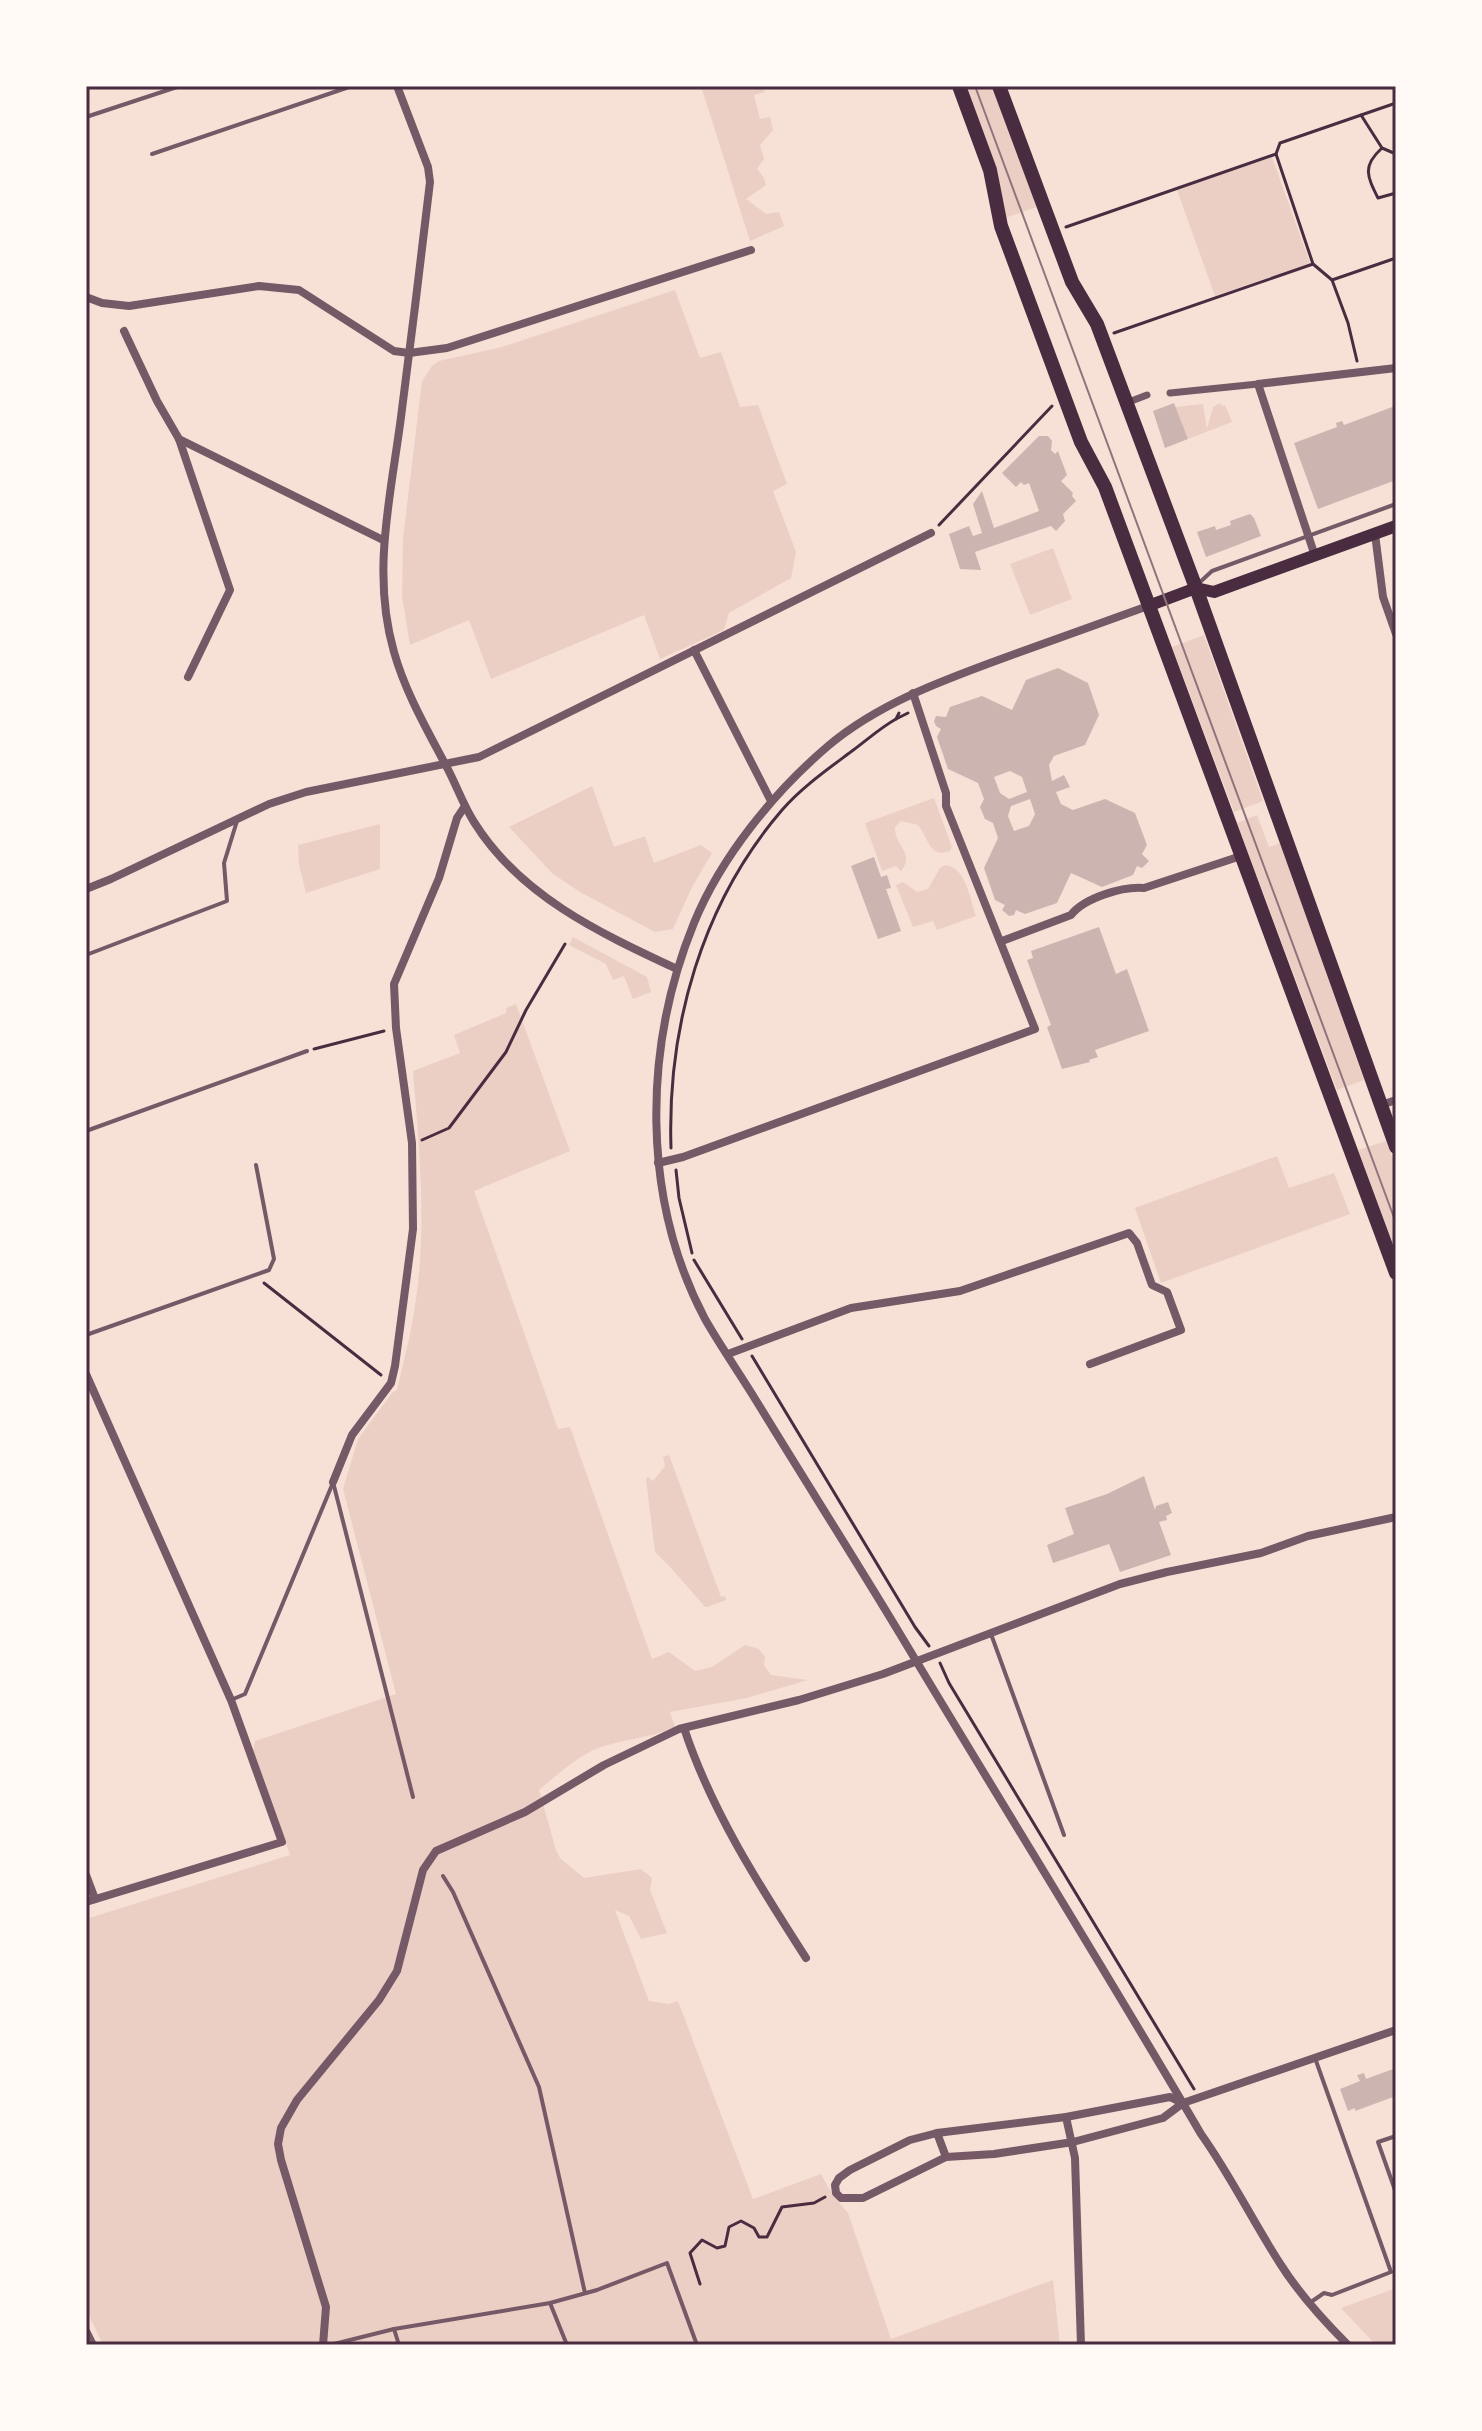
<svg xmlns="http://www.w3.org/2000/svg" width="1482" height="2431" font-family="'Archivo Narrow',sans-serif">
  <rect width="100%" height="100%" fill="#f7e1d7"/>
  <g fill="#ebcfc5">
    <path d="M701 86H763L765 92 754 95 760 119 770 117 773 130 760 145 764 159 757 169 764 178 766 185 746 199 766 214 779 212 784 226 750 241Z"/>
    <path d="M966 86H992L1037 207 1005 218 997 168Z"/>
    <path d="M1272 157 1310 263 1215 296 1177 190Z"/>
    <path d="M675 290 700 358 721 352 740 407 758 405 787 484 773 491 796 552 791 578 729 613 724 630 660 659 644 615 491 679 469 620 410 645 402 596 403 538 422 381 432 366 439 361 502 347Z"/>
    <path d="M1220 403 1222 406 1225 405 1232 422 1188 439 1175 407 1203 404 1207 429 1213 407Z"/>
    <path d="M1053 548 1072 599 1030 615 1010 564Z"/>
    <path d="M1204 635 1263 801 1234 812 1172 647Z"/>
    <path d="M592 786 614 847 645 836 654 863 701 845 712 853 692 887 673 929 655 932 580 892 553 874 509 827Z"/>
    <path d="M934 798 952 847 950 851C929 859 928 837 918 825L901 821 895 827C894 846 916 853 901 871L896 866 882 871 865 823Z"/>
    <path d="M1257 815 1269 847 1280 843 1364 1080 1337 1090 1237 823Z"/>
    <path d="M380 824V869L306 893 299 865 298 845Z"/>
    <path d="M945 865C966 867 970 899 976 916L937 930 933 921 913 927 896 885 903 882 917 892 928 889 940 868Z"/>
    <path d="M573 937 647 977 651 992 633 999 624 976 613 980 606 964 569 945Z"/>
    <path d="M516 1004 570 1151 474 1191 558 1429 570 1427 652 1659 669 1652 695 1671 712 1667 745 1645 759 1649 765 1657 764 1665 771 1675 808 1680 747 1698 670 1712 675 1727C649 1739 621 1739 596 1749 575 1758 556 1776 539 1790L556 1850 560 1858 584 1878 641 1869 652 1878 650 1890 667 1933 641 1939 629 1916 615 1910 649 2001 668 2004 678 2001 753 2199 821 2174 832 2194 848 2213 891 2339 1053 2280 1060 2345H103L86 2309V1919L290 1855 253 1751 255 1741 396 1694 343 1489 358 1439 392 1393 397 1390C404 1360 412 1330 416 1299 427 1224 419 1146 413 1071L460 1053 454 1035 506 1013V1008Z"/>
    <path d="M1386 1141 1396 1167V1252L1358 1150Z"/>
    <path d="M1277 1156 1289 1188 1334 1173 1350 1214 1161 1283 1135 1208Z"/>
    <path d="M669 1455 721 1597 725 1596 726 1600 707 1607H705L673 1570 655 1552 646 1479 648 1477 653 1481 665 1466 663 1457Z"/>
    <path d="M1396 2288V2345H1376L1341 2308Z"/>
  </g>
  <g fill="#ccb4b1" fill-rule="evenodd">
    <path d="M1174 403 1188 439 1165 448 1153 411Z"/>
    <path d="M1395 406 1396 480 1318 509 1294 443 1337 427 1336 423 1342 421 1344 425Z"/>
    <path d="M1039 436H1048L1052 441 1051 450 1055 454 1058 451 1067 475 1061 481 1073 493 1072 496 1076 501 1063 514 1065 521 1056 531 1051 526 975 552 981 570 960 569 949 534 969 526 973 536 982 533 973 504 982 491 994 528 1039 511 1029 483 1024 485 1021 482 1016 487 1002 473Z"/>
    <path d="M1250 514 1254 518 1261 536 1206 557 1197 532 1215 526 1216 530 1231 525 1230 521Z"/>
    <path d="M1058 668 1088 683 1099 715 1085 745 1054 756 1049 765 1052 781 1064 775 1070 787 1056 792 1061 804 1073 810 1105 799 1135 813 1147 845 1142 854 1149 861 1142 868 1137 866 1133 875 1102 887 1071 873 1057 903 1025 914 1016 910 1014 915 1009 916 1002 910 1005 905 995 900 984 868 998 838 993 823 985 819 980 807 984 799 978 783 948 769 937 737 941 729 936 726 934 721 936 716 946 717 950 707 982 696 1012 710 1026 680ZM1010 771 1022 777 1027 792 1009 799 1000 793 994 777ZM1030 799 1035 814 1029 826 1014 831 1008 816 1011 806Z"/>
    <path d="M874 857 881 877 887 875 891 888 886 889 901 931 878 939 851 866Z"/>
    <path d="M1099 927 1116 974 1127 969 1149 1031 1095 1050 1098 1057 1089 1060 1090 1062 1062 1069 1047 1027 1051 1025 1027 960 1033 958 1031 951Z"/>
    <path d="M1144 1476 1155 1510 1156 1506 1168 1502 1172 1513 1166 1516 1167 1520 1159 1522 1171 1555 1120 1572 1109 1544 1053 1563 1047 1545 1074 1534 1065 1508 1107 1494Z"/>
    <path d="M1396 2068V2096L1355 2111V2108L1348 2111 1340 2089 1360 2081 1357 2075 1364 2073 1366 2079Z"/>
  </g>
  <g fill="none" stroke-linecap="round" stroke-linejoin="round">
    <g stroke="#4a2c40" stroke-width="3">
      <path d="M1361 115 1382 148 1396 154"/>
      <path d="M1382 148C1362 166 1367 176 1378 198L1396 193"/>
      <path d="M1276 154 1313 264"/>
      <path d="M1066 227 1276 154 1280 143 1396 103"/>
      <path d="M1332 280 1348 323 1357 361"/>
      <path d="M1114 333 1313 264 1332 280 1396 258"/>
      <path d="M939 525 1052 406"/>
      <path d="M899 713 896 719 908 713"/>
      <path d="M314 1049 384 1031"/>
      <path d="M422 1140 449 1128 506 1052 526 1010 565 944"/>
      <path d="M671 1148C667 1026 702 903 782 810 802 787 828 769 852 751 867 740 880 728 896 719"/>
      <path d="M676 1170 679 1198 692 1253"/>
      <path d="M694 1260 742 1339"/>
      <path d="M264 1283 381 1375"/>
      <path d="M752 1356 915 1627 929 1646"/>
      <path d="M940 1663 949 1683 1194 2089"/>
      <path d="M700 2284 690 2253 702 2240 717 2248 725 2246 729 2227 741 2221 754 2228 759 2237H767L782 2207 814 2203 825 2197"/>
    </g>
    <g stroke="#755966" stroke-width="4">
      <path d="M86 117 180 86"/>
      <path d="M152 154 352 86"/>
      <path d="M1199 583 1212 571 1396 504"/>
      <path d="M86 955 227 901 224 863 237 821"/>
      <path d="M86 1131 307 1051"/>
      <path d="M86 1335 269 1270 274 1259 256 1165"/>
      <path d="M333 1482 413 1797"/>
      <path d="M991 1634 1064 1835"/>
      <path d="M231 1700 245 1694 332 1485"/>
      <path d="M443 1876 453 1892 539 2087 585 2293"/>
      <path d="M1396 2136 1378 2142 1396 2193"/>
      <path d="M1311 2302 1324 2293 1332 2295 1391 2272 1315 2058"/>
      <path d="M550 2303 567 2345"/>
      <path d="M394 2329 399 2345"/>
      <path d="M330 2345 394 2329 550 2303 597 2290 667 2263 697 2345"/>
    </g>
    <g stroke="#755966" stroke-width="7">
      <path d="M1170 393 1258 384"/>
      <path d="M1134 400 1147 395"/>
    </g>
    <g stroke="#755966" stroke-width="8">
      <path d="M397 86 428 167 430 182C421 260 411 339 401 417 391 495 371 573 394 652 405 691 425 726 444 762 455 781 462 803 474 822 520 896 600 933 677 969"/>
      <path d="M86 297 102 303 129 306 259 286 299 290 394 351 409 353 447 348 751 250"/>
      <path d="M124 331 157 401 179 439 230 590 188 677"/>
      <path d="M179 439 383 540"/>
      <path d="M1375 534 1383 597 1396 634"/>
      <path d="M1315 556 1258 384 1396 368"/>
      <path d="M1148 606C1099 624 1050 641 1001 659 941 681 878 704 828 746 774 792 721 857 694 923 643 1048 641 1198 705 1319 721 1347 740 1374 757 1402 804 1479 853 1556 900 1634 1000 1801 1103 1966 1201 2134 1231 2176 1253 2222 1281 2265 1300 2295 1323 2320 1348 2345"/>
      <path d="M694 650 771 801"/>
      <path d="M86 889 111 879 269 804 306 792 479 757 931 533"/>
      <path d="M1002 941 1071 915C1084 898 1123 886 1144 888L1241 856"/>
      <path d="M1381 1105 1396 1100"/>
      <path d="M658 1163 683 1157 1035 1029 946 806V793L913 693"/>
      <path d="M728 1354 851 1308 960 1291 1129 1233 1137 1243 1152 1285 1167 1292 1181 1330 1090 1364"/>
      <path d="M86 1374 231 1700 282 1842 86 1902"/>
      <path d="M333 1482 352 1435 391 1383 395 1366 413 1229 412 1143 396 1028 394 984 439 878 457 818 465 806"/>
      <path d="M684 1728C711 1810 759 1885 806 1958"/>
      <path d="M86 1875 95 1899"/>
      <path d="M1170 2097 1183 2103 1163 2118 1073 2142 994 2154 946 2157 863 2198H841L836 2193 835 2185 839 2178 850 2170 910 2140 937 2133 1066 2117Z"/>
      <path d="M1183 2103 1396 2030"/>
      <path d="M1066 2117 1075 2158 1081 2345"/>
      <path d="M937 2133 946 2157"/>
      <path d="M86 2331 93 2345"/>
      <path d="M323 2345 326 2307 281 2160 278 2144 281 2128 297 2100 379 2000 397 1971 423 1870 436 1851 525 1812 604 1765 679 1729 799 1700 883 1674 1120 1584 1167 1572 1261 1553 1308 1536 1396 1517"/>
    </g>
    <path stroke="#4a2c40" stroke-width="12" d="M1148 606 1196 588 1214 592 1396 526"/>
    <g stroke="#4a2c40" stroke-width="14">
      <path d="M959 86 990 170 1001 226 1081 442 1105 487 1396 1273"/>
      <path d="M999 86 1072 282 1097 324 1196 588 1396 1147"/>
    </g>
    <path stroke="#8f747c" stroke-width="2" d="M975 86 1396 1223"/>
  </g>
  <rect width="1482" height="2431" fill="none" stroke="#fffaf5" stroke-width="176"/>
  <rect x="88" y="88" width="1306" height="2255" fill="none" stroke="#4a2c40" stroke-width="3"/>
</svg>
